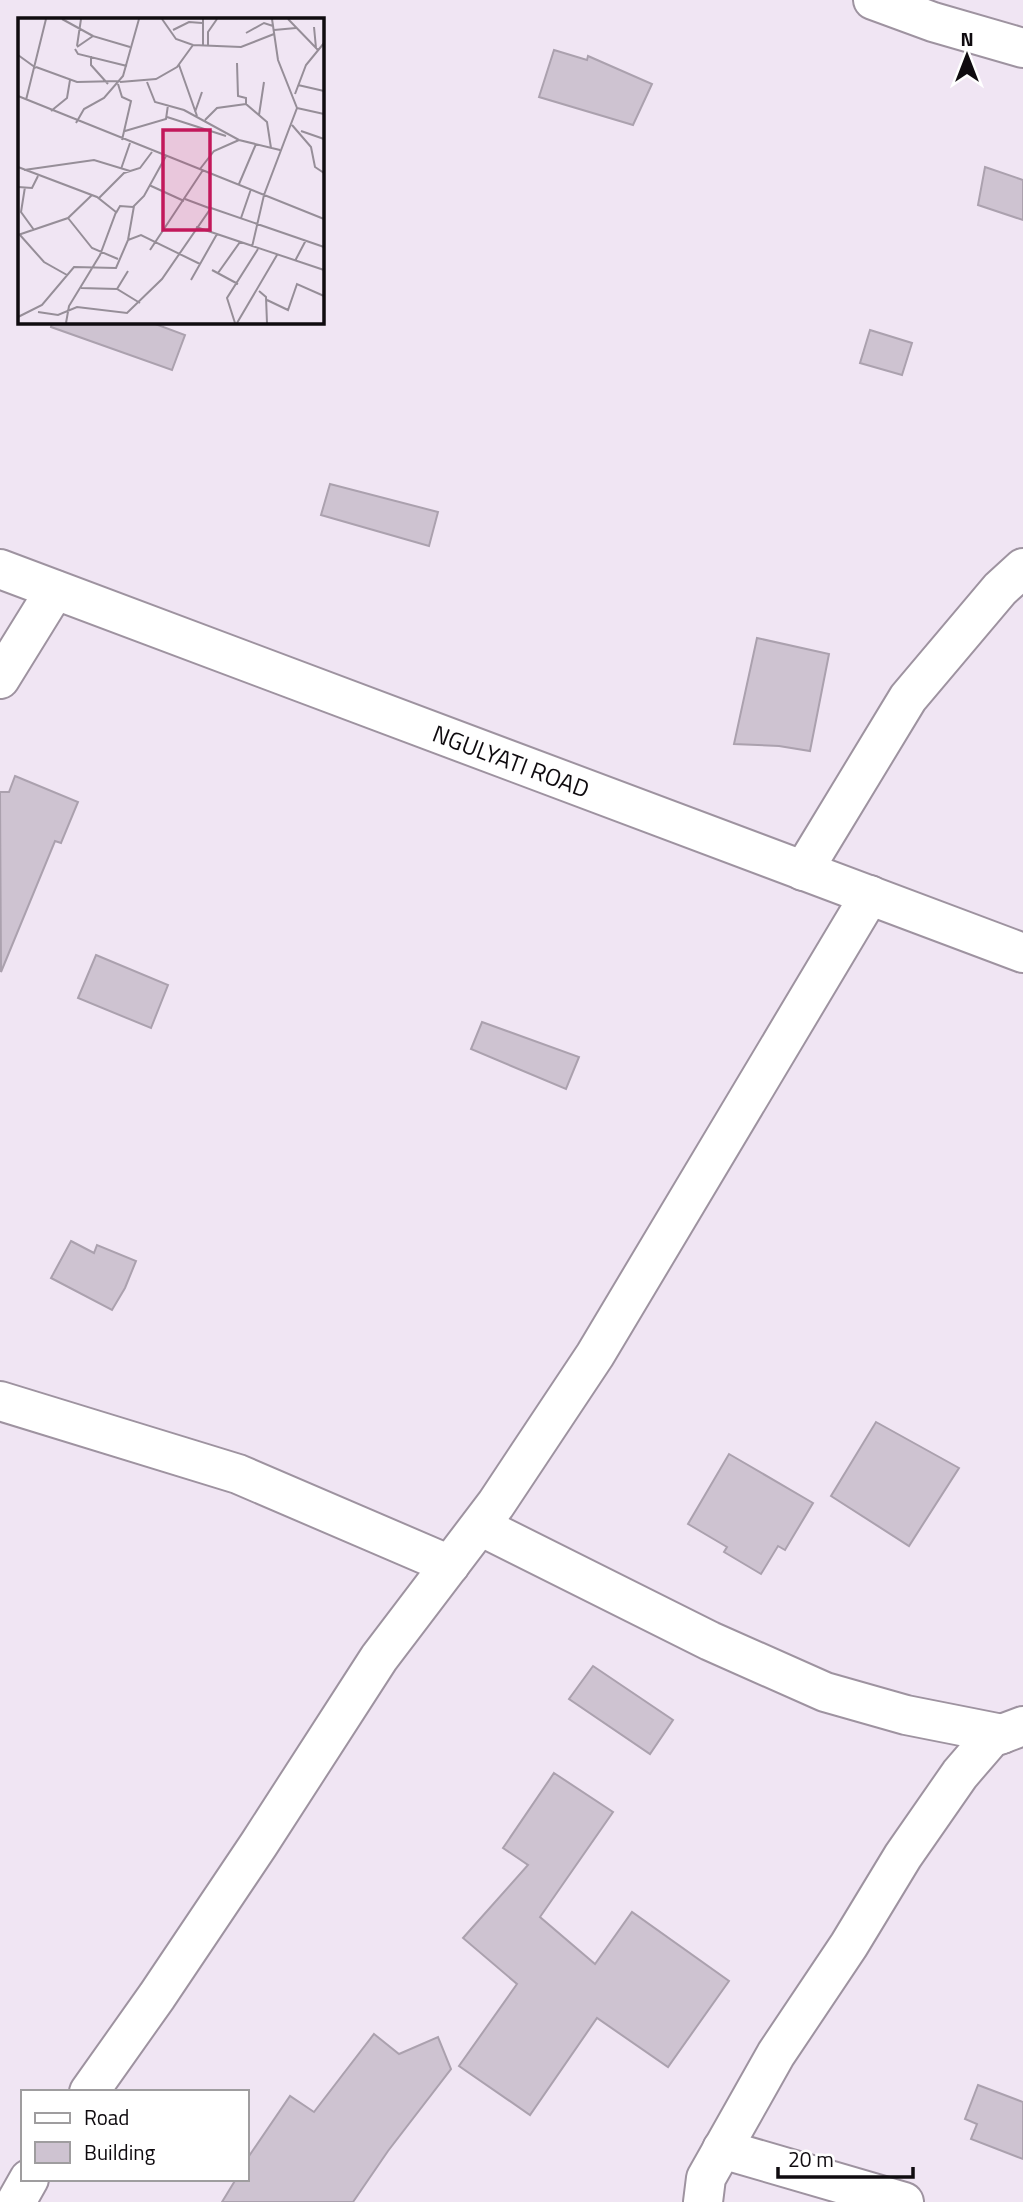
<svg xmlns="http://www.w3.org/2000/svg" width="1023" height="2202" font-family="'Titillium Web',sans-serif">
  <rect width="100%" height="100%" fill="#f0e5f3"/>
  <g fill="#cec3d1" stroke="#aba1ae" stroke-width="2">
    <path d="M554 50 587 60 588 56 652 84 633 125 539 97Z"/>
    <path d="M985 167 1023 180V220L978 205Z"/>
    <path d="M52 322H150L185 335 172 370 51 327Z"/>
    <path d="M870 330 912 343 902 375 860 363Z"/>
    <path d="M330 484 438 512 429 546 321 515Z"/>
    <path d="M757 638 829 654 810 751 779 746 734 744Z"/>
    <path d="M15 776 78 802 61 843 55 841 1 972 0 792H9Z"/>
    <path d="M96 955 168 985 151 1028 78 998Z"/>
    <path d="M482 1022 579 1057 566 1089 471 1049Z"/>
    <path d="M71 1241 94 1253 97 1245 136 1261 125 1288 112 1310 51 1278Z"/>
    <path d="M876 1422 959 1468 909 1546 831 1496Z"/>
    <path d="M729 1454 813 1503 785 1550 778 1546 761 1574 724 1552 727 1547 688 1524Z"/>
    <path d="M593 1666 673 1720 650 1754 569 1699Z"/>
    <path d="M554 1773 613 1812 540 1917 595 1964 632 1912 729 1981 668 2067 597 2018 530 2115 459 2066 517 1984 463 1938 528 1865 503 1848Z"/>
    <path d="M374 2034 399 2054 438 2037 451 2069 388 2151 353 2202H222L236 2179H247V2159L290 2096 314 2112Z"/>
    <path d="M978 2085 1023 2102V2159L971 2139 977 2124 965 2119Z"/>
  </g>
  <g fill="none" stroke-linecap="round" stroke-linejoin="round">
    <defs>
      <g id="street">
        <path d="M873 0 933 22 1023 48"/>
        <path d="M0 679 55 590"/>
        <path d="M803 871 908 698 1000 589 1023 568"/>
        <path d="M0 1401 238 1474 450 1565"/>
        <path d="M480 1526 710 1641 825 1692 906 1715 1002 1734"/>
        <path d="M89 2092 157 1996 259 1844 379 1658 496 1504 595 1355 870 895"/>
        <path d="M722 2149 904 2202"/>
        <path d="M16 2202 29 2179"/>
        <path d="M703 2202 706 2178 776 2054 849 1945 903 1856 960 1774 991 1738 1023 1726"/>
      </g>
      <g id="secondary">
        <path id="s1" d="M0 569 1023 953"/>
      </g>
    </defs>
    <use href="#street" stroke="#9e93a0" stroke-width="42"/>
    <use href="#secondary" stroke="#9e93a0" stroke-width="42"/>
    <use href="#street" stroke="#fff" stroke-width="38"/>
    <use href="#secondary" stroke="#fff" stroke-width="38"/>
  </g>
  <g text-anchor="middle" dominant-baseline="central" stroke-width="5" stroke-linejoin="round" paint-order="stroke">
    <g font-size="24" fill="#0f0b0f" stroke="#fff">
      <text stroke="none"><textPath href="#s1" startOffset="546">NGULYATI ROAD</textPath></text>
    </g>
  </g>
  <g transform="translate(18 18)">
    <rect width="306" height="306" fill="#f0e5f3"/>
    <path fill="none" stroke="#968e98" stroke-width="2" d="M44 1 75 18M144 1 158 21 175 27 223 29 256 16M270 1 300 32M296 9 298 30M155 12 171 4 184 5M256 12 278 10M228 15 246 5 255 8M59 28 63 1M185 28V1M190 28V14L199 1M59 29 75 18 112 29M57 31 60 36 109 48M0 37 18 50M73 38V47L90 66M219 45 220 78 228 80V86L249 104 253 130M161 47 179 98M18 49 59 64 102 63M102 64 138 61 159 49 175 27M129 64 137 84 166 92 221 122 262 132M100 66 104 79 113 83 104 122M280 67 306 73M277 76 288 47 306 25M0 78 306 201M8 82 28 1M279 90 306 96M33 93 49 80 52 62M177 94 184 74M241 97 246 64M149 99 208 118M187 102 199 90 228 86M58 105 66 91 86 80 105 58 121 1M274 107 293 129 297 149 306 155M107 113 148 101 150 87M283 113 306 121M0 149 79 179 98 194 82 237 51 288 48 305M103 151 112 125M182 151 196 133 221 122M6 152 76 142 112 153M221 166 238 126M131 167 166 183M0 169 14 170 20 158M7 169 3 194 16 212M81 180 106 155 122 150 134 134M167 181 191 190M98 195 102 188 115 189 126 178 148 138M50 200 74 230 100 241M223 200 233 171M178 209 306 252M0 217 50 200 74 177M2 217 26 244 49 257M110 222 116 188M234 229 246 177 279 90 260 42 254 1M132 232 185 152M277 243 288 222M194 252 220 266M200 255 222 224M173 262 199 216M63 270 99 271 122 285M99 271 110 253M241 273 248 279 249 305M249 282 270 292 279 266 306 278M20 294 40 297 59 289 109 295 144 261 193 190 306 229M0 299 24 287 56 249 98 250 110 222 123 217 182 246M217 305 209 280 240 231M219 305 259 237"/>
    <path fill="#c2185b" fill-opacity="0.15" stroke="#c2185b" stroke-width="3.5" d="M145 112H192V212H145Z"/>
    <rect width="306" height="306" fill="none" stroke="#0f0b0f" stroke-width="3.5"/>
  </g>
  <rect x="21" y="2090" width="228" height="91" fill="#ffffff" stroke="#9f9d9f" stroke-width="2"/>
  <rect x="35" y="2113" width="35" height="10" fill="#ffffff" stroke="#9f9d9f" stroke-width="2"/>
  <text x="84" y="2125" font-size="21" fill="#0f0b0f">Road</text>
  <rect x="35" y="2142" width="35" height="21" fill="#cec3d1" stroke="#9f9d9f" stroke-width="2"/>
  <text x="84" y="2160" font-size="21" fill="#0f0b0f">Building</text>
  <g transform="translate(967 56)" stroke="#ffffff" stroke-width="5" paint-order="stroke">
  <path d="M0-5L12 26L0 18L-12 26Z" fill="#0f0b0f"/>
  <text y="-10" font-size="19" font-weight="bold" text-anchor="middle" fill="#0f0b0f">N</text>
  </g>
  <path d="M778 2167v10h135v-10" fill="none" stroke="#0f0b0f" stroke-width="3.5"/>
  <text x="788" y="2167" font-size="21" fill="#0f0b0f" stroke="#ffffff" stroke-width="5" paint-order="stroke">20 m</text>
</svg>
